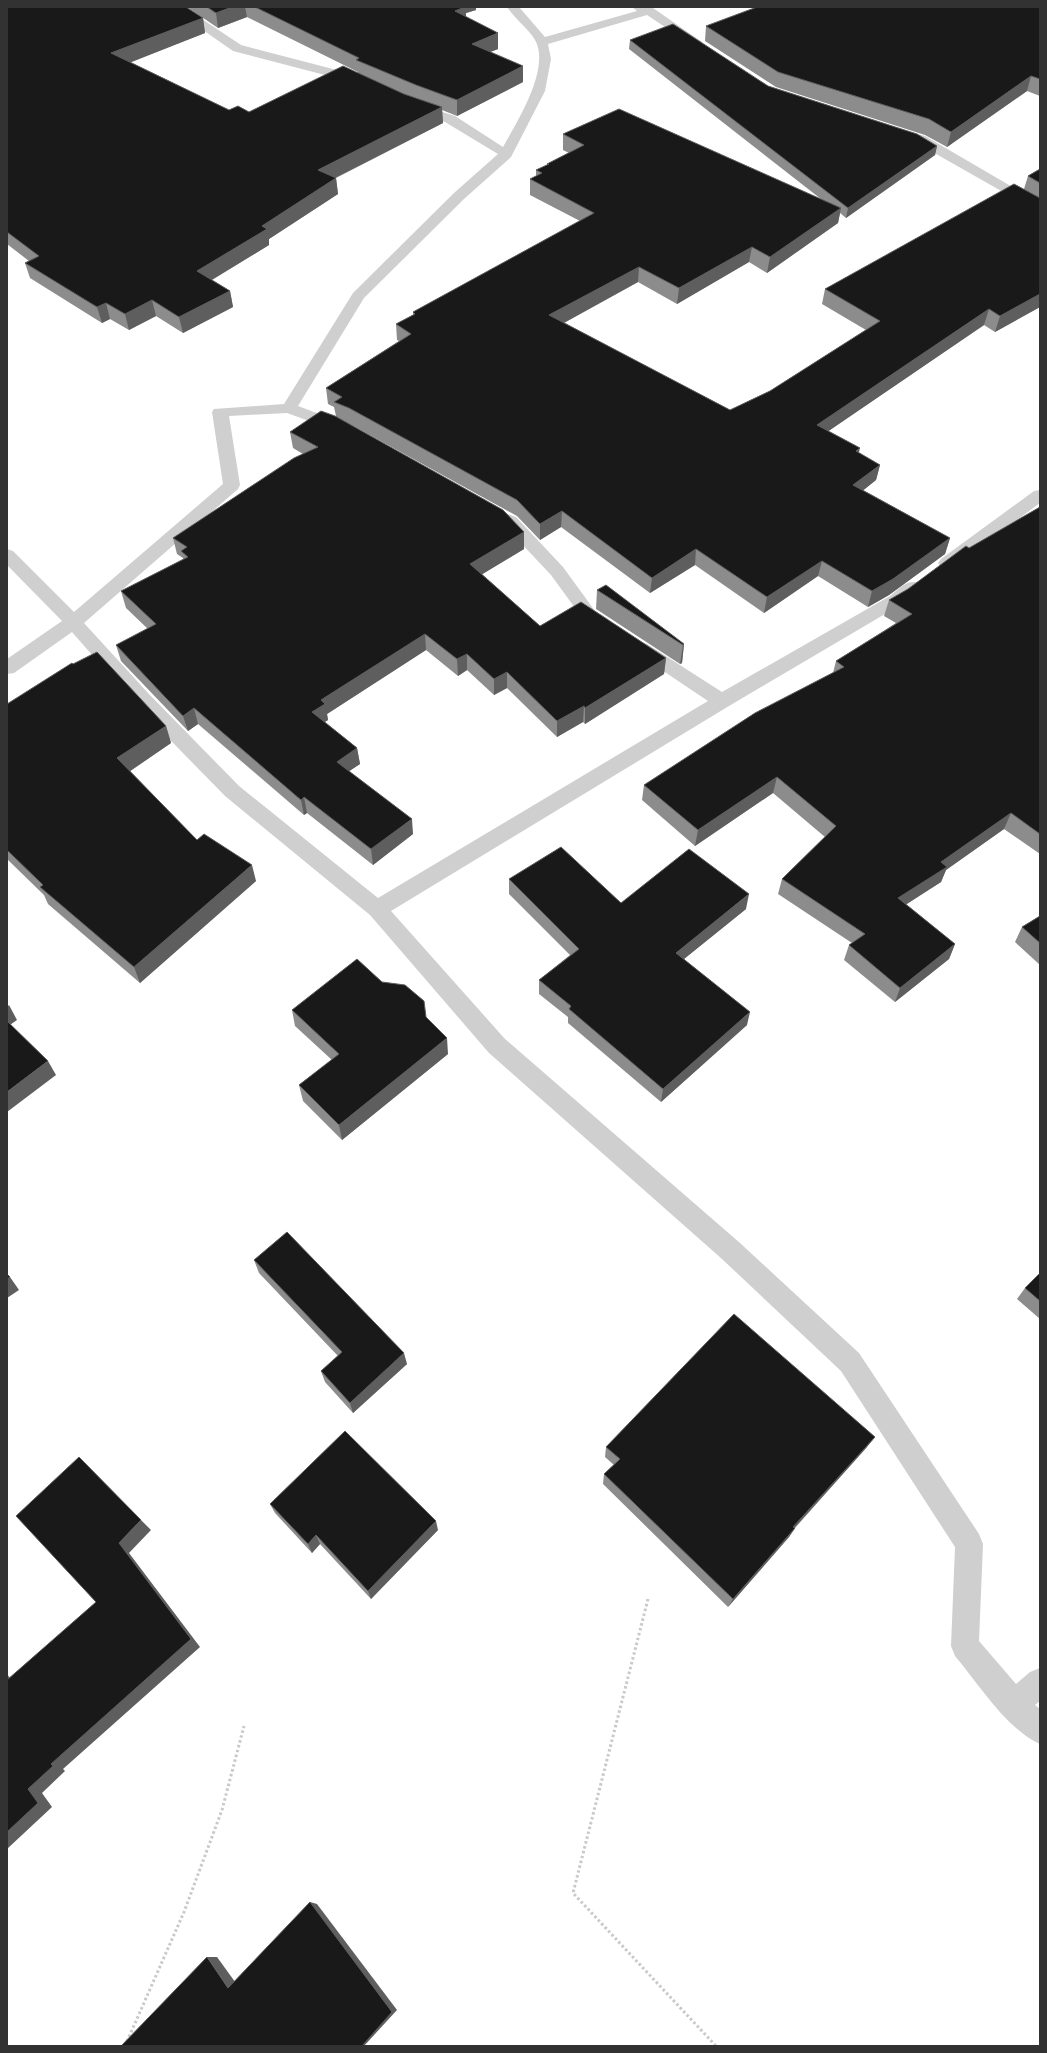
<svg xmlns="http://www.w3.org/2000/svg" width="1047" height="2053" font-family="'Space Grotesk',sans-serif">
  <rect width="100%" height="100%" fill="#fff"/>
  <g fill="none" stroke-linecap="round" stroke-linejoin="round">
    <g stroke="#c9c9c9" stroke-width="3" stroke-dasharray="2.5 2.5" stroke-linecap="butt">
      <path d="M648 1599 573 1893 716 2046"/>
      <path d="M125 2046 184 1912 222 1810 244 1726"/>
    </g>
    <g fill="#cfcfcf" fill-rule="evenodd">
      <path d="M170 7H184L241 45 352 74 363 82 357 86 344 80 233 51Z"/>
      <path d="M507 7H519L545 37 637 11 632 7 653 8 702 42 700 45H692L647 15 548 44 551 59 545 91 511 157 464 199 364 298 298 406 346 424 348 427 346 430H334L287 413 229 416 240 485 238 489 84 623 148 693 239 786 378 898 708 701 635 652 632 648 635 644 641 642 647 644 722 692 890 596C899 589 907 579 919 583L922 587 902 604 729 706 391 911 505 1039 740 1243 859 1353 979 1534 983 1544 979 1641 1016 1684 1030 1672 1040 1668V1701L1035 1705 1040 1709V1744C1007 1730 978 1683 955 1656L951 1646 955 1547 841 1371 722 1259 489 1053 370 915 225 796 134 703 72 632 14 673 7 674V659L62 621 7 565V549L13 551 74 612 223 484 212 412 214 409 284 404 353 293 454 193 498 154 445 122 409 110 408 107 414 103 455 116 503 147C517 122 551 68 535 40 528 28 515 19 507 7Z"/>
      <path d="M911 132 925 136 1040 203V213L915 142 906 139 904 136 906 133Z"/>
      <path d="M1040 490V503L953 567 947 569 941 567 938 563 941 559 1034 491Z"/>
      <path d="M503 512 516 517 563 567 595 611 608 619 611 623 608 627 602 629 596 627 583 619 551 575 504 525 495 517 497 513Z"/>
    </g>
  </g>
  <g fill="#8c8c8c">
    <path d="M7 7 203 18 205 33 130 62 229 110 249 112 358 73V72L247 17 218 28 187 7H476V10L466 13V17L498 49 490 52 523 82 457 116 442 110 443 123 336 178 338 194 269 239V245L212 280 230 291 233 307 183 333 156 316 129 330 110 319 102 323 30 278 25 263 29 261 7 244Z"/>
    <path d="M1040 7V96L1027 91 947 147 925 135 776 87 705 41 706 26Z"/>
    <path d="M630 40 768 86 937 146 935 155 846 218 840 213 838 223 767 273 749 262 677 304 638 282 564 323 730 410 770 391 866 330 822 304 825 289 1024 189 1028 176 1040 169V307L995 332 984 325 828 431 859 453 880 465 876 480 863 490 950 538 945 554 889 595 868 607 818 576 764 613 695 565 650 593 561 527 540 540 517 516 348 423 524 532V549L482 574 540 626 666 658 664 674 585 724 583 722 557 737 507 688 494 695 467 670 458 676 426 650 327 714 328 720 325 722 357 748 360 764 349 771 413 834 373 865 307 813 304 815 198 724 188 731 121 661 116 645 148 629 126 608 121 591 183 559V558L177 554 173 538 303 454 293 448 290 432 336 416 334 407 328 404 326 388 399 341 397 340 396 324 413 315V312L580 221 530 195V179L536 176V170L547 165V164L569 153 563 150V134L821 199 629 49Z"/>
    <path d="M1040 507V854L1004 829 946 870 941 882 906 904 955 944 949 959 895 1002 844 960 849 945 852 943 778 894 782 879 825 837 773 793 695 846 642 800 644 785 833 673 836 661 896 623 884 616 889 600 908 589 969 548Z"/>
    <path d="M597 590 684 644 682 663 680 664 596 609Z"/>
    <path d="M7 704 166 726 171 743 130 771 197 840 256 881 140 983 48 904 44 895 7 859Z"/>
    <path d="M509 879 621 903 746 909 684 959 747 1025 661 1102 568 1023V1017L539 994V980L570 955 509 894Z"/>
    <path d="M1040 916V965L1015 942 1022 927Z"/>
    <path d="M382 982 448 1054 342 1140 303 1101 299 1085 332 1060 295 1026 292 1010Z"/>
    <path d="M254 1260 407 1364 353 1413 325 1382 321 1371 338 1356 259 1273Z"/>
    <path d="M1040 1273V1319L1017 1299 1025 1288Z"/>
    <path d="M606 1447H867L795 1528 789 1537 728 1607 603 1484 604 1474 614 1465 605 1457Z"/>
    <path d="M270 1504 438 1530 371 1599 320 1544 312 1553 275 1513Z"/>
  </g>
  <g fill="#5e5e5e">
    <path d="M232 7H245L247 17 218 28 216 13Z"/>
    <path d="M457 7H476V10L466 13V22L455 11Z"/>
    <path d="M203 18 205 33 114 69 111 53Z"/>
    <path d="M498 33V49L472 59V44Z"/>
    <path d="M523 66V82L457 116V100Z"/>
    <path d="M1031 76 1027 91 947 147 951 132Z"/>
    <path d="M442 107 443 123 319 186 318 170Z"/>
    <path d="M937 146 935 155 846 218 848 208Z"/>
    <path d="M336 178 338 194 269 239V245L200 287 197 271 262 226Z"/>
    <path d="M841 208 838 223 767 273 770 257Z"/>
    <path d="M752 247 749 262 677 304 679 288Z"/>
    <path d="M639 267 638 282 549 331V315Z"/>
    <path d="M230 291 233 307 183 333 179 317Z"/>
    <path d="M1040 294V307L995 332 1000 316Z"/>
    <path d="M152 300 156 316 129 330 125 314Z"/>
    <path d="M106 303 110 319 102 323 97 307Z"/>
    <path d="M989 309 984 325 814 441 817 425Z"/>
    <path d="M860 448 856 464V451Z"/>
    <path d="M880 465 876 480 850 501 853 485Z"/>
    <path d="M562 511 561 527 540 540V524Z"/>
    <path d="M524 532V549L471 581 470 564Z"/>
    <path d="M950 538 945 554 889 595 868 607 872 591Z"/>
    <path d="M696 549 695 565 650 593 652 578Z"/>
    <path d="M822 561 818 576 764 613 767 597Z"/>
    <path d="M425 634 426 650 327 714 328 720 315 728 312 712 321 700Z"/>
    <path d="M684 644 682 663 680 664 683 645Z"/>
    <path d="M467 654V670L458 676 457 659Z"/>
    <path d="M666 658 664 674 585 724V708Z"/>
    <path d="M507 672V688L494 695V679Z"/>
    <path d="M584 706 583 722 557 737V721Z"/>
    <path d="M194 708 198 724 188 731 183 716Z"/>
    <path d="M166 726 171 743 123 776 117 758Z"/>
    <path d="M357 748 360 764 339 778 337 762Z"/>
    <path d="M777 777 773 793 695 846 698 830Z"/>
    <path d="M304 797 307 813 304 815 301 800Z"/>
    <path d="M1011 813 1004 829 946 870 941 882 893 913 898 898 941 862Z"/>
    <path d="M412 819 413 834 373 865 371 849Z"/>
    <path d="M252 865 256 881 140 983 134 967Z"/>
    <path d="M749 894 746 909 674 967 676 953Z"/>
    <path d="M955 944 949 959 895 1002 900 988Z"/>
    <path d="M9 1005 17 1020 7 1027V1007Z"/>
    <path d="M750 1012 747 1025 661 1102 663 1089Z"/>
    <path d="M447 1038 448 1054 342 1140 339 1125Z"/>
    <path d="M48 1061 56 1075 7 1112V1092Z"/>
    <path d="M10 1277 19 1290 7 1298V1279Z"/>
    <path d="M404 1353 407 1364 353 1413 350 1403Z"/>
    <path d="M875 1437 867 1447 788 1535 793 1527Z"/>
    <path d="M141 1520 151 1530 129 1553 200 1647 63 1769 65 1771 42 1793 52 1807 7 1849V1832L28 1789 51 1764 119 1543Z"/>
    <path d="M436 1521 438 1530 371 1599 368 1591Z"/>
    <path d="M795 1528 789 1537 728 1607 733 1599Z"/>
    <path d="M316 1535 320 1544 312 1553 308 1544Z"/>
    <path d="M7 1674 18 1689 7 1684Z"/>
    <path d="M310 1902 317 1904 397 2010 364 2046H362Z"/>
    <path d="M207 1957H217L238 1986 228 1988Z"/>
  </g>
  <g fill="#191919" stroke="#5e5e5e">
    <path d="M7 7H186L203 18 111 53 229 110 238 106 249 112 343 66 404 94 442 107 318 170 336 178 262 226 267 229 197 271 230 291 179 317 152 300 125 314 106 303 97 307 25 263 39 256 7 232Z"/>
    <path d="M207 7H232L216 13Z"/>
    <path d="M255 7H465L455 11 498 33 472 44 523 66 457 100 416 85 356 60 359 58Z"/>
    <path d="M757 7H1040V79L1031 76 951 132 929 119 778 72 706 26Z"/>
    <path d="M673 24 768 86 917 134 937 146 848 208 630 40Z"/>
    <path d="M619 109 841 208 770 257 752 247 679 288 639 267 549 315 730 410 770 391 880 321 825 289 1014 184 1040 198V294L1000 316 989 309 817 425 860 448 856 451 880 465 853 485 950 538 893 579 872 591 822 561 767 597 696 549 652 578 562 511 540 524 517 500 349 408 334 402 342 397 326 388 411 334 396 324 415 314 413 312 594 213 530 179 542 173 536 170 549 164H547L584 145 563 134Z"/>
    <path d="M1040 169V183L1028 176Z"/>
    <path d="M321 411 335 416 503 510 524 532 470 564 540 626 581 602 666 658 585 708 584 706 557 721 507 672 494 679 467 654 457 659 425 634 321 700 325 704 312 712 357 748 337 762 412 819 371 849 304 797 301 800 194 708 183 716 116 645 156 624 121 591 188 557 181 551 187 547 173 538 294 458 318 447 290 432Z"/>
    <path d="M1040 507V834L1011 813 941 862 947 867 898 898 955 944 900 988 849 945 865 934 782 879 836 826 777 777 698 830 644 785 755 713 844 667 836 661 912 614 889 600 908 589 966 546 969 548Z"/>
    <path d="M606 585 684 644 683 645 597 590Z"/>
    <path d="M97 652 166 726 117 758 197 840 204 834 252 865 134 967 40 887 43 885 7 850V704L72 663 73 664Z"/>
    <path d="M561 847 621 903 689 849 749 894 676 953 750 1012 663 1089 569 1009 571 1006 539 980 579 949 509 879Z"/>
    <path d="M1040 916V943L1022 927Z"/>
    <path d="M357 959 382 982 405 985 424 1001 426 1017 447 1038 339 1125 299 1085 339 1054 292 1010Z"/>
    <path d="M7 1021 48 1061 7 1092Z"/>
    <path d="M287 1232 404 1353 350 1403 321 1371 342 1352 254 1260Z"/>
    <path d="M1040 1273V1301L1025 1288Z"/>
    <path d="M7 1274 10 1277 7 1279Z"/>
    <path d="M734 1314 875 1437 793 1527 795 1528 733 1599 604 1474 620 1459 606 1447Z"/>
    <path d="M345 1431 436 1521 368 1591 316 1535 308 1544 270 1504Z"/>
    <path d="M79 1457 141 1520 119 1543 191 1639 51 1764 53 1766 28 1789 38 1803 7 1832V1680L96 1602 16 1516Z"/>
    <path d="M310 1902 392 2012 362 2046H121L207 1957 228 1988Z"/>
  </g>
  <rect width="1047" height="2053" fill="none" stroke="#323232" stroke-width="16"/>
</svg>
